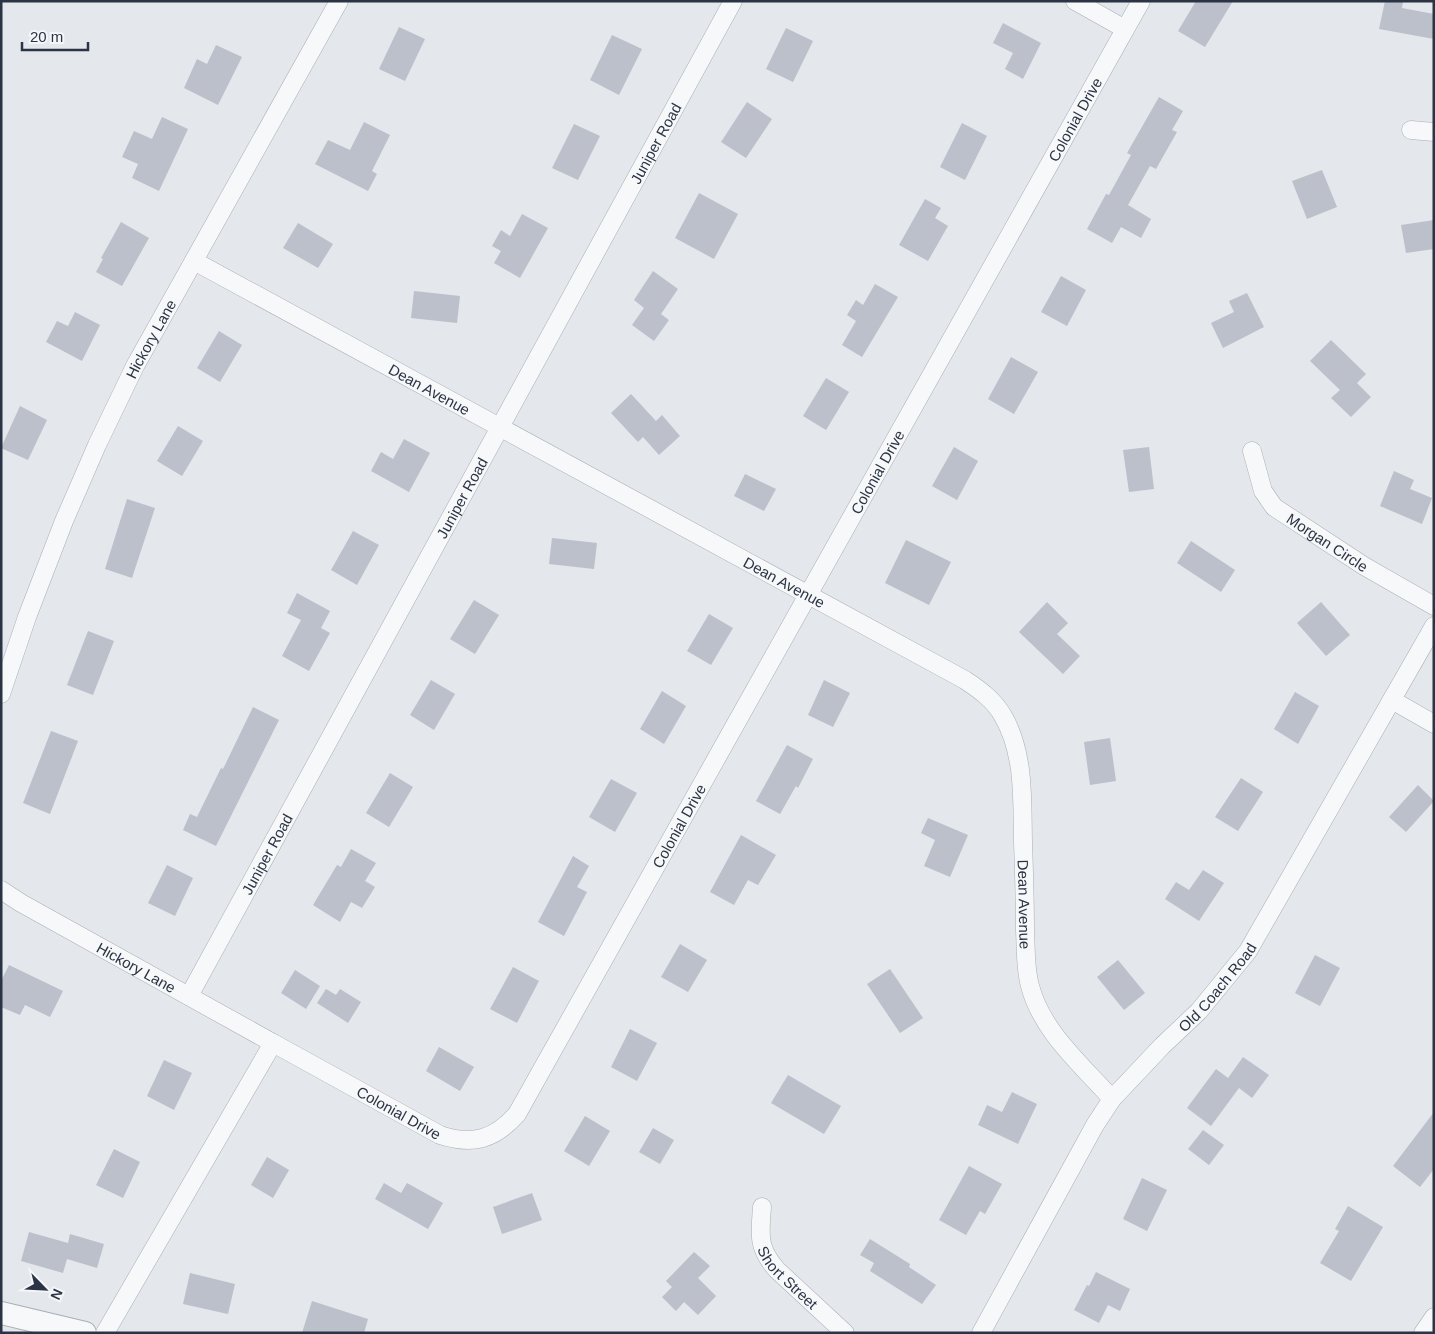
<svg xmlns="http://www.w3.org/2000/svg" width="1435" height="1334" font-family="Helvetica,sans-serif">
  <rect width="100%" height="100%" fill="#e4e7ec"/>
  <g fill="#bbc0ca">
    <path d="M1196 1H1233L1205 47 1178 31Z"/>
    <path d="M1385 1H1403L1402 8 1434 14V39L1379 29Z"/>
    <path d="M1003 23 1041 43 1023 79 1005 69 1013 53 993 43Z"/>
    <path d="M399 27 425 39 405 81 379 69Z"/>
    <path d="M786 28 813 41 793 82 766 69Z"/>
    <path d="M612 35 642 49 619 95 590 80Z"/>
    <path d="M216 45 242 57 218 105 184 88 197 59 207 64Z"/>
    <path d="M1159 97 1183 111 1172 130 1177 132 1156 169 1150 166 1128 205 1151 219 1141 238 1121 227 1112 243 1087 229 1106 194 1109 195 1131 155 1127 153Z"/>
    <path d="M747 102 772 119 746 158 721 142Z"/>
    <path d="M162 117 188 129 159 191 132 178 138 164 122 157 134 131 152 139Z"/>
    <path d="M364 122 390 135 372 171 377 174 368 191 315 164 328 140 350 150Z"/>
    <path d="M962 123 987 136 965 180 940 167Z"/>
    <path d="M574 124 600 136 578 180 552 168Z"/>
    <path d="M1322 170 1337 207 1307 219 1292 181Z"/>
    <path d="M699 193 738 214 714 259 675 238Z"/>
    <path d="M925 199 941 208 935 218 948 226 928 261 899 245Z"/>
    <path d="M522 214 548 228 520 278 494 263 501 251 492 246 501 230 510 236Z"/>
    <path d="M1434 220V249L1406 253 1401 225Z"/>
    <path d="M121 222 149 238 122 286 96 272 103 259 101 258Z"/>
    <path d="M298 223 333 244 318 268 283 248Z"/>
    <path d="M653 271 678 289 661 314 669 320 654 341 632 325 644 308 634 300Z"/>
    <path d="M1061 276 1086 290 1067 326 1041 312Z"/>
    <path d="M875 284 898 297 862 357 842 345 856 321 847 315 856 300 863 305Z"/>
    <path d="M414 291 460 296 457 323 411 318Z"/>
    <path d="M1247 293 1264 327 1223 348 1211 323 1234 312 1229 301Z"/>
    <path d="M75 312 100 325 82 361 46 342 57 321 68 326Z"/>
    <path d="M219 331 242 345 220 382 197 368Z"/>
    <path d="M1331 340 1366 374 1357 383 1371 397 1351 417 1331 398 1340 390 1310 361Z"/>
    <path d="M1011 357 1038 372 1014 414 988 399Z"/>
    <path d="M826 378 849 392 826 430 803 416Z"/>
    <path d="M631 394 656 421 662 415 680 436 659 455 643 437 638 442 611 413Z"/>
    <path d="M20 406 47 420 28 460 1 448Z"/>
    <path d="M178 426 203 441 182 476 157 461Z"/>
    <path d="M404 439 430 453 409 492 371 471 381 452 393 459Z"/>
    <path d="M954 447 978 461 957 500 932 486Z"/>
    <path d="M1149 447 1154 489 1129 492 1123 450Z"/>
    <path d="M1394 471 1414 480 1410 489 1432 498 1422 524 1380 506Z"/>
    <path d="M745 474 776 489 764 511 734 496Z"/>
    <path d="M127 499 155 508 132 578 105 569Z"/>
    <path d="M353 531 379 545 357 585 331 570Z"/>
    <path d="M552 538 597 543 594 569 549 564Z"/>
    <path d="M906 540 951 562 929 605 885 583Z"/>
    <path d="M1191 541 1235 570 1221 592 1177 563Z"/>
    <path d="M297 593 330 611 321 628 330 633 309 671 282 656 301 620 287 613Z"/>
    <path d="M474 600 499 615 475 654 450 639Z"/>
    <path d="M1047 602 1068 623 1057 634 1080 656 1063 674 1019 632Z"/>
    <path d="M1321 602 1350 635 1326 656 1297 623Z"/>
    <path d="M709 614 733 628 711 665 687 651Z"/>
    <path d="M88 631 114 641 93 695 67 685Z"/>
    <path d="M431 680 455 694 434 730 410 715Z"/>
    <path d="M824 680 850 693 833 727 808 715Z"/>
    <path d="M662 691 686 706 664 744 640 729Z"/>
    <path d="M1295 692 1319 706 1298 744 1274 729Z"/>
    <path d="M253 707 279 720 216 846 183 830 190 814 197 817 221 768 223 769Z"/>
    <path d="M51 731 78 741 50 814 23 803Z"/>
    <path d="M1110 738 1116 781 1090 785 1084 742Z"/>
    <path d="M787 745 813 759 798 788 796 786 780 814 756 801Z"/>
    <path d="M390 773 413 787 389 827 366 813Z"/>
    <path d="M1241 778 1263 792 1238 831 1215 817Z"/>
    <path d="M611 779 637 793 615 832 589 817Z"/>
    <path d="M1418 785 1434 801 1406 832 1389 817Z"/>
    <path d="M928 818 968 835 950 877 924 866 935 840 921 833Z"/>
    <path d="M741 835 776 855 758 885 748 880 734 905 710 892Z"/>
    <path d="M351 849 376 863 365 881 375 887 362 908 351 902 340 922 313 905 337 865 341 867Z"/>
    <path d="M573 856 589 866 577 887 587 892 564 936 538 922Z"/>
    <path d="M167 865 193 878 175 916 148 903Z"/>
    <path d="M1203 870 1224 883 1199 921 1165 899 1176 882 1189 890Z"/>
    <path d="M680 944 707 960 688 992 661 977Z"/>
    <path d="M1315 955 1340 968 1320 1006 1295 993Z"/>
    <path d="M1118 960 1145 993 1124 1010 1097 977Z"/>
    <path d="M9 965 63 991 50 1017 25 1005 20 1015 1 1007V981Z"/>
    <path d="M513 967 539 981 517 1023 490 1009Z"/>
    <path d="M890 969 923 1018 900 1033 867 984Z"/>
    <path d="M295 970 320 986 306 1009 281 993Z"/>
    <path d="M326 989 336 995 340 989 361 1002 348 1023 317 1003Z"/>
    <path d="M630 1029 657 1043 637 1081 611 1067Z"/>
    <path d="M439 1047 474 1067 460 1091 426 1071Z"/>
    <path d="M1243 1057 1269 1075 1252 1098 1239 1088 1211 1126 1187 1108 1216 1069 1228 1078Z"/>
    <path d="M164 1060 192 1073 174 1110 147 1096Z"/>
    <path d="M788 1075 841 1106 824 1134 771 1103Z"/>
    <path d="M1012 1092 1037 1104 1018 1144 978 1125 987 1105 1002 1112Z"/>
    <path d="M1434 1112V1169L1420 1187 1393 1166Z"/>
    <path d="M585 1116 610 1131 589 1166 564 1151Z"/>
    <path d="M653 1128 674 1140 660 1164 639 1152Z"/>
    <path d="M1203 1130 1224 1145 1209 1165 1188 1149Z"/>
    <path d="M114 1149 140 1162 123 1198 96 1185Z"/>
    <path d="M267 1157 289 1170 273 1198 251 1185Z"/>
    <path d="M969 1166 1002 1184 985 1214 980 1211 966 1235 939 1220Z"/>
    <path d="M1142 1178 1167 1190 1147 1231 1123 1219Z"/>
    <path d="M384 1183 401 1193 407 1183 443 1203 428 1229 375 1199Z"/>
    <path d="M532 1193 542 1220 502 1234 493 1207Z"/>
    <path d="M1348 1206 1383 1227 1351 1281 1320 1263 1339 1231 1335 1229Z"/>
    <path d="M29 1232 68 1243 70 1234 104 1244 97 1268 67 1259 63 1273 21 1261Z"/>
    <path d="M870 1239 910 1264 909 1267 936 1285 922 1304 870 1271 874 1263 860 1255Z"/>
    <path d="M694 1252 710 1266 698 1278 716 1296 698 1315 684 1302 676 1311 662 1297 672 1287 666 1281Z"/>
    <path d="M1096 1272 1130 1289 1120 1311 1108 1305 1099 1323 1074 1310 1087 1285 1089 1286Z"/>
    <path d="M190 1273 235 1284 228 1314 183 1304Z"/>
    <path d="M312 1301 368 1319 364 1333H302Z"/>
  </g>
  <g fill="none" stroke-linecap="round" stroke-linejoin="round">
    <defs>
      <g id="minor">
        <path d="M1075 1 1125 29"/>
        <path d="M1411 130 1434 132"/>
        <path id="s1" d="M194 261 965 680C980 690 994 700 1003 716 1025 754 1022 800 1023 842 1024 871 1025 900 1025 930 1026 948 1025 968 1030 986 1042 1032 1082 1065 1112 1099"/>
        <path id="s2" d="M1252 451 1263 491 1274 507 1364 566 1434 606"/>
        <path id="s3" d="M1 694 27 617 64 521 97 445 135 366 339 1"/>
        <path d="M1392 700 1434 724"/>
        <path id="s4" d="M1 890 21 903 273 1043"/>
        <path id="s5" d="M189 996 733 1"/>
        <path id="s6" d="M762 1207C760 1235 757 1247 777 1270L845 1333"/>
        <path id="s7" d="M105 1333 273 1043 440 1135C473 1146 495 1139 517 1114L1141 1"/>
        <path id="s8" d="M981 1333 1095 1125 1112 1099 1162 1046 1199 1011 1248 951 1434 626"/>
        <path d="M1423 1333 1434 1317"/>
      </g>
      <path id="tertiary" d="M1 1313 85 1333"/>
    </defs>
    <use href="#minor" stroke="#a9aeb7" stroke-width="19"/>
    <use href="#tertiary" stroke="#a9aeb7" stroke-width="24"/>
    <use href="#minor" stroke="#f7f8fa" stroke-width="18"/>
    <use href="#tertiary" stroke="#f7f8fa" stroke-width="22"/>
  </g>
  <g text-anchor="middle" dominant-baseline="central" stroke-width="4" stroke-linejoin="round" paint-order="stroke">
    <g font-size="15" fill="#2b3445" stroke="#f4f6f9">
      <text stroke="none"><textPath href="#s7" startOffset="1752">Colonial Drive</textPath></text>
      <text stroke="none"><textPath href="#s5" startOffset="972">Juniper Road</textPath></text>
      <text stroke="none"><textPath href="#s3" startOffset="386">Hickory Lane</textPath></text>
      <text stroke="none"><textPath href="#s1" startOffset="268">Dean Avenue</textPath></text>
      <text stroke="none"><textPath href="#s7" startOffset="1348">Colonial Drive</textPath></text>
      <text stroke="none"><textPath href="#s5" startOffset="568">Juniper Road</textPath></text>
      <text stroke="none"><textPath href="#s2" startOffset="125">Morgan Circle</textPath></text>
      <text stroke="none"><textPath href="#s1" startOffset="672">Dean Avenue</textPath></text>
      <text stroke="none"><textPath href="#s7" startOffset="942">Colonial Drive</textPath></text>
      <text stroke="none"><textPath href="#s5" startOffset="162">Juniper Road</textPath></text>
      <text stroke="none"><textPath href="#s1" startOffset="1122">Dean Avenue</textPath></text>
      <text stroke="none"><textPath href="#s4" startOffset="156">Hickory Lane</textPath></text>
      <text stroke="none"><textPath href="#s8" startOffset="422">Old Coach Road</textPath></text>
      <text stroke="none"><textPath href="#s7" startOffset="479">Colonial Drive</textPath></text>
      <text stroke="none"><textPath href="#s6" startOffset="80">Short Street</textPath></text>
    </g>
  </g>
  <rect width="1435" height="1334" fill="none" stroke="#2b3445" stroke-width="5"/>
  <g transform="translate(45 1289) rotate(114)" stroke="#f4f6f9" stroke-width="4" paint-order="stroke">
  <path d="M0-4L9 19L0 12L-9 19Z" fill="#2b3445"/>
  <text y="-8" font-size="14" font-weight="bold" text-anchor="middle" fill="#2b3445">N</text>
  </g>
  <path d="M22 42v8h66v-8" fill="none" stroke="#2b3445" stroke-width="2.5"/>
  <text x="30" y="42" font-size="15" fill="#2b3445" stroke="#f4f6f9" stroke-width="4" paint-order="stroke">20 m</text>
</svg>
